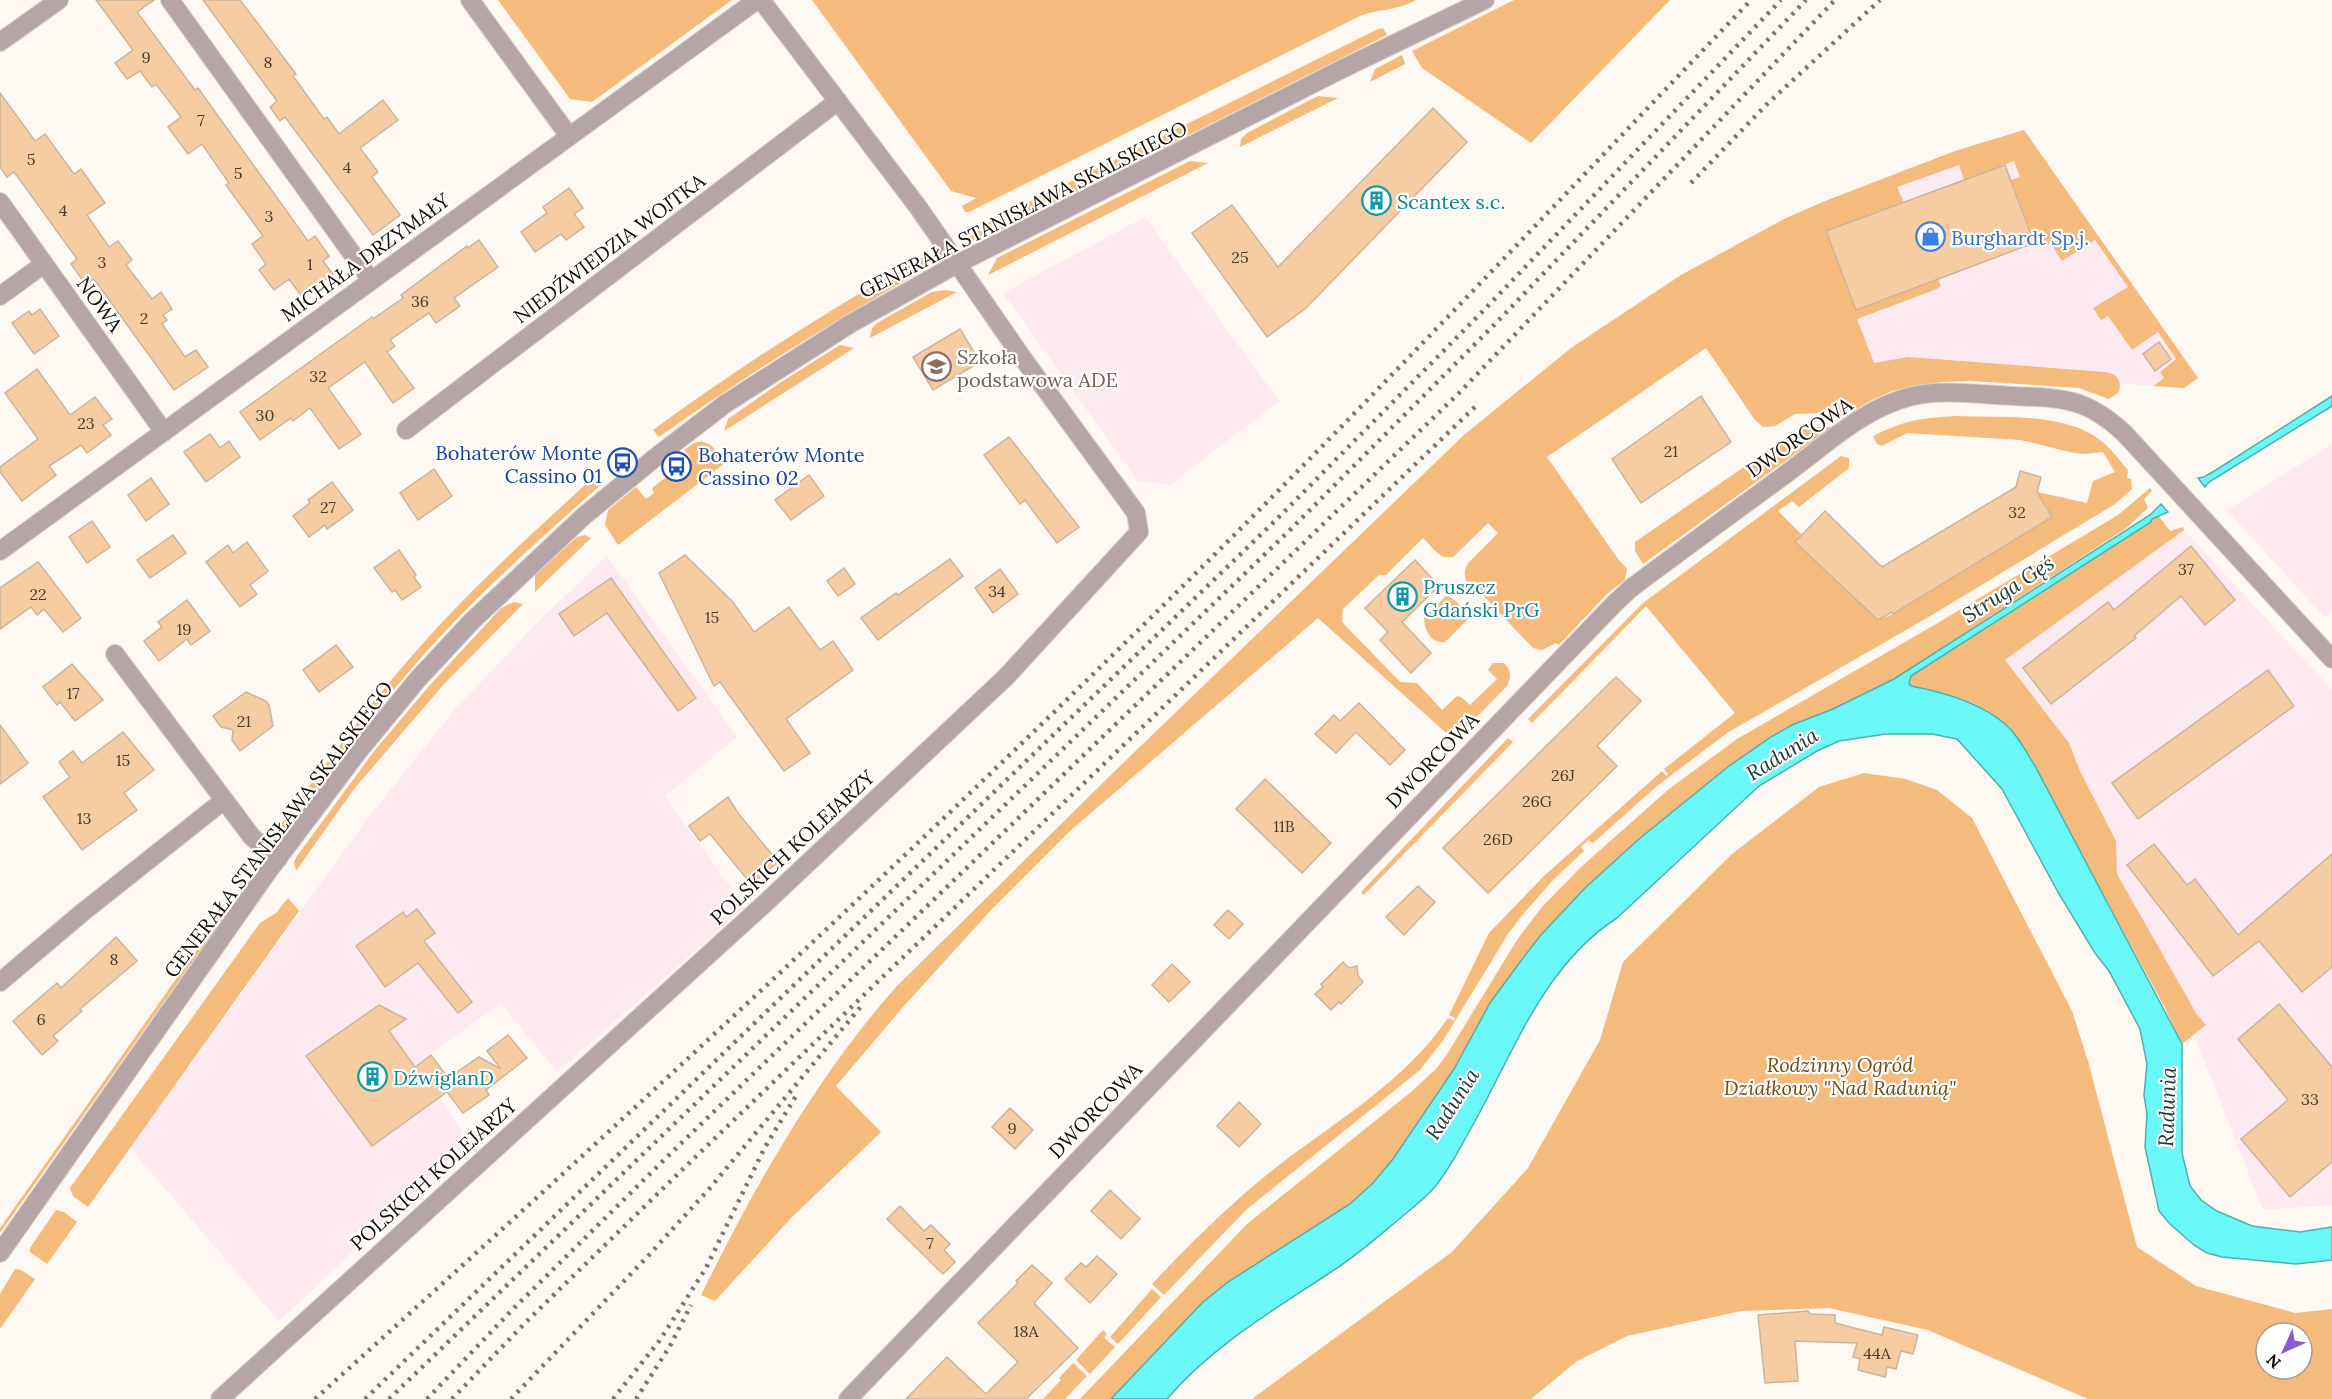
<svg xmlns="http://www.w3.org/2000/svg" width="2332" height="1399" font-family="Lora,serif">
  <rect width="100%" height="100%" fill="#fdf8f2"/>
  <g fill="#fde9f0">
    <path d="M2024 130 2198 378 2184 388 1916 370 1861 381 1732 246 1825 201 1955 151Z"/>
    <path d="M1145 217 1279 401 1170 485 1138 481 1003 293Z"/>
    <path d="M2332 444V610L2325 618 2227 510Z"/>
    <path d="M2184 530 2332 690V1205L2263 1210 2194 1035 2206 1025 2196 1013 2117 874 2116 841 2080 771 2069 743 2005 660Z"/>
    <path d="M607 556 737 737 665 796 745 907 557 1072 501 1003 415 1065 470 1142 279 1321 130 1148 368 818 456 708 541 619Z"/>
  </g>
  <g fill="#f4bb7c" fill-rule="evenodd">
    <path d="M498 0H732L592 102 570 99Z"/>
    <path d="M812 0H1416C1400 10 1380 9 1362 15L969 212H965L962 206 976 198 951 191Z"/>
    <path d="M1514 0H1670L1531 143 1422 68 1412 51Z"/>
    <path d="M1383 28 1387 35 981 240 968 241 959 237 1376 30Z"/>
    <path d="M1402 55 1405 64 1370 82 1375 69Z"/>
    <path d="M1318 96 1338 98 1240 147 1241 139 1247 133Z"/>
    <path d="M2024 130 2198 378 2184 388 2154 386 2164 378 2160 372 2176 359 2158 332 2132 350 2108 316 2101 320 2093 308 2128 287 2095 240 2062 261 2050 243 2036 248 2011 180 2020 177 2014 161 1964 180 1959 165 1897 187 1941 286 1937 289 1857 319 1874 363 1908 357 2105 372C2117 373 2122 381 2119 392L2109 399 2079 388 1971 381 1942 382 1892 391 1870 401 1852 412 1795 414 1775 426 1763 427 1755 420 1706 348 1547 457 1618 559 1627 569 1625 580 1606 595 1559 645 1556 643 1542 650 1533 648 1473 585 1471 588C1463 579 1463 571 1469 562L1498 533 1488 523 1453 557C1439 560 1432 546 1423 538L1386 575H1379L1343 609 1342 622 1400 682 1417 683 1442 710 1457 696 1461 697 1470 705 1497 679 1488 670 1493 663H1504C1511 671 1512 675 1507 686L1454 740 1318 618 1070 831 993 908 903 1007 836 1086 881 1132 791 1218 715 1301 701 1295C755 1186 815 1079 896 987L1120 766 1464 435 1571 348 1681 275 1784 219 1825 201 1955 151Z"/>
    <path d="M1190 161 1208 163 988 275 997 258Z"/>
    <path d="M930 253 924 268 918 273C829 324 743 377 659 437L653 430C742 365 834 306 930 253Z"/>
    <path d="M945 290 957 292 870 338 872 328 877 323 932 292Z"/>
    <path d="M840 345 854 348 724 431 728 419 781 382Z"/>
    <path d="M1956 416C2000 418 2063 412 2100 440 2111 448 2119 460 2128 470L2127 478 2131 479 2132 489 2115 504 1932 615 1727 733 1657 786 1593 843 1588 840 1581 847 1584 851 1554 879 1524 913 1508 934 1444 1039 1420 1070 1247 1209 1164 1295 1152 1284C1193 1241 1236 1198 1283 1162 1341 1118 1406 1080 1448 1018L1454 1021 1455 1018 1449 1015 1489 933 1544 876 1662 771 1666 776 1668 774 1664 769 1735 713 1646 606 1532 723 1528 719 1643 603 1841 456 1849 458V468L1799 507 1792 501 1778 511 1802 535 1796 542 1878 620 1893 614 2052 517 2037 492 2087 503 2093 481 2115 472 2103 452 2085 454 2074 453 2021 440 1907 433 1882 446 1877 444 1873 436C1905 420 1921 418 1956 416Z"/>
    <path d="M1817 427H1832L1643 564 1635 551V542L1789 436 1805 429Z"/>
    <path d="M701 441 711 445 725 463 618 545 605 525 608 510 636 487 646 499 654 493 652 488 691 458 684 450 694 443Z"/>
    <path d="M596 475 604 482C540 539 476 595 420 659 373 712 331 770 287 826L274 833C321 771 366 708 417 650 472 587 535 531 596 475Z"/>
    <path d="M2150 488 2152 491 2144 499 2148 508 2125 529 1894 679 1833 709 1792 725 1771 737 1729 766 1639 839 1585 888 1540 936 1520 962 1490 1003 1454 1069 1393 1159 1373 1183 1350 1204 1228 1282 1202 1303 1111 1399H1080L1247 1224 1411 1092 1436 1069 1446 1056 1517 940 1541 908 1581 867 1669 789 1737 739 1931 627 2118 515Z"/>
    <path d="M2158 515 2170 531 2183 527 2184 530 2005 660 2069 743 2080 771 2116 841 2117 874 2196 1013 2206 1025 2182 1044 2165 1008 2022 745C2011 734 2000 719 1988 711 1966 697 1935 691 1910 686L1909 683 1911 676Z"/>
    <path d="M585 535 591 538 535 592V575L577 537Z"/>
    <path d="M1446 596C1455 598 1466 610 1468 619L1445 642C1430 643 1425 631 1424 618Z"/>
    <path d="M514 602 523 604 444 684 354 789 296 871 294 862 297 856 375 750 430 685 501 608Z"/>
    <path d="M1508 738 1513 742 1364 895 1361 892Z"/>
    <path d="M1864 773 1906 779 1937 790 1972 818 2072 1011 2088 1061 2137 1247 2196 1286 2295 1313 2332 1309V1399H2088L1928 1330 1829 1308 1741 1311 1627 1336 1577 1361 1531 1399H1252L1452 1252 1528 1168 1600 1040 1623 962 1732 854 1819 787ZM2266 1333H2302V1369H2266Z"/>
    <path d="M288 898 299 911 88 1207 73 1196 70 1188 260 923 276 913Z"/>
    <path d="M232 906 0 1233V1228L227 907Z"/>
    <path d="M56 1210 64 1212 77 1222 47 1264 30 1252V1248Z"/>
    <path d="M15 1269 21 1270 35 1279 0 1329V1294Z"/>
    <path d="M1152 1289 1161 1297 1118 1344 1110 1337Z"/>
    <path d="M1103 1330 1107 1334 1104 1338 1115 1347 1090 1374 1076 1360Z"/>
    <path d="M1073 1363 1087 1376 1065 1399H1043L1061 1380 1059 1378Z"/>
  </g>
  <g fill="#6af7f8" stroke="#50b0ae" stroke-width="1.5">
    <path d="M2332 396V406L2209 482 2205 487 2198 478 2204 477 2216 470Z"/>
    <path d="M2161 504 2168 512 2152 519 2151 522 1911 676 1909 683 1911 686C1943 692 1980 702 2005 724 2018 735 2026 752 2035 766L2182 1044V1153L2190 1186 2201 1200 2217 1211 2252 1226 2300 1232 2332 1227V1260L2296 1264 2222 1257 2207 1253 2194 1245 2170 1224 2159 1211 2145 1147 2147 1114 2144 1095 2147 1064 2140 1029 2109 971 2095 953 2059 894 2002 789 1957 739 1932 734H1886L1839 741 1817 751 1759 786 1617 918C1542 966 1512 1057 1469 1132 1458 1151 1448 1172 1433 1189 1421 1202 1406 1213 1392 1225 1373 1241 1353 1258 1331 1272 1274 1310 1212 1346 1167 1399H1111L1202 1303 1228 1282 1350 1204 1373 1183 1393 1159 1454 1069 1490 1003 1520 962 1540 936 1585 888 1639 839 1729 766 1771 737 1792 725 1833 709 1894 679 2150 515Z"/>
  </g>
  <g fill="#f6cda3" stroke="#ccb49b" stroke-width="1.5">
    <path d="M96 0H154L137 12 195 90 198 88 308 241 315 236 329 256 323 261 333 274 302 297 289 279 274 290 259 270 266 264 252 244 263 236 226 185 229 183 202 144 188 154 168 127 181 117 156 84 152 87 140 71 127 79 115 63 133 50Z"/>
    <path d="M203 0H240L296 74 293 76 324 119 327 117 339 134 383 100 398 120 360 148 378 172 372 177 400 215 373 235 285 117 280 121 270 107 277 101Z"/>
    <path d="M0 93 35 141 45 134 74 174 81 169 105 203 87 215 109 247 118 241 132 260 126 265 152 299 161 292 172 309 163 315 167 320 162 324 185 357 196 350 208 367 174 390 100 287 93 279 86 285 71 264 77 259 23 184 14 172 7 177 0 167Z"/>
    <path d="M1433 108 1467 142 1306 308 1267 337 1192 233 1232 205 1278 267Z"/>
    <path d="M2005 165 2034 243 1856 310 1826 231Z"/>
    <path d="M569 188 583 208 574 214 584 227 566 240 561 234 535 252 521 232 547 213 543 207Z"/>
    <path d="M479 240 498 267 454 298 460 306 436 323 429 313 390 340 395 346 387 352 414 388 393 403 365 362 328 388 361 434 339 449 310 408 293 421 291 418 260 440 240 412 372 317 373 319 403 298 401 295 467 246 468 248Z"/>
    <path d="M40 309 59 336 34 354 12 323 29 311 32 315Z"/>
    <path d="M960 329 980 362 933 390 913 357Z"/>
    <path d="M2159 342 2171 359 2155 371 2143 354Z"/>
    <path d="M37 369 70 415 95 397 112 419 103 425 111 435 87 453 81 445 49 466 56 475 22 501 0 472V467L38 439 5 393Z"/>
    <path d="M1701 396 1731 442 1641 503 1612 459Z"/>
    <path d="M210 434 220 448 229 441 240 457 206 482 184 452Z"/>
    <path d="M1009 437 1079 527 1057 543 1025 500 1020 504 984 455Z"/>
    <path d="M434 469 452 496 418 520 400 493Z"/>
    <path d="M2020 471 2041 477 2037 492 2052 517 1893 614 1892 612 1878 620 1795 542 1825 511 1882 567 2016 487Z"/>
    <path d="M809 475 824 496 791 520 775 500Z"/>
    <path d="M151 478 169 504 146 521 128 495Z"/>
    <path d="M332 482 353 510 327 529 325 525 309 537 293 516 310 503 308 500Z"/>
    <path d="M92 521 110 547 87 563 69 537Z"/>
    <path d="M173 535 186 553 150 578 137 560Z"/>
    <path d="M247 542 268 571 250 585 257 594 240 607 206 562 228 545 233 553Z"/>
    <path d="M2191 546 2235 600 2205 625 2181 596 2134 636 2136 638 2051 704 2023 668 2108 602 2114 610Z"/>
    <path d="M399 550 416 575 414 577 421 587 402 600 395 590 392 592 374 568Z"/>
    <path d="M685 555 732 601 754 632 789 607 820 650 833 641 853 670 786 719 810 753 784 771 720 682 714 686 659 573Z"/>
    <path d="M950 559 963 576 878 640 861 618 896 593 898 595Z"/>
    <path d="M1415 560 1439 586 1402 622 1431 653 1411 673 1380 640 1388 632 1365 608Z"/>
    <path d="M38 562 81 618 63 632 44 609 37 615 31 607 0 629V588Z"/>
    <path d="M844 568 855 584 838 596 827 581Z"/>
    <path d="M1000 569 1018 594 993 613 975 588Z"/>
    <path d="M611 578 696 698 678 711 607 613 574 636 559 614Z"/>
    <path d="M187 600 210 631 191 645 187 639 159 661 144 641 162 627 158 622Z"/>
    <path d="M336 645 353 667 319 692 303 670Z"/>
    <path d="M72 664 103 700 75 721 60 702 57 705 43 687Z"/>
    <path d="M2268 670 2294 706 2138 819 2112 783Z"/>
    <path d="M1616 677 1641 701 1597 746 1617 766 1488 893 1443 848Z"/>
    <path d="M246 692 266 701 269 705 273 726 240 751 232 740 233 730 221 727 213 716Z"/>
    <path d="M1359 703 1405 750 1390 765 1356 732 1336 753 1315 734 1334 715 1340 721Z"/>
    <path d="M0 725 28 763 0 784Z"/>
    <path d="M123 732 154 770 124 793 137 810 82 850 43 797 70 777 59 762 73 751 82 763Z"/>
    <path d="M1265 779 1331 843 1302 873 1236 809Z"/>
    <path d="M728 797 738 813 778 862 751 884 710 834 700 841 689 826Z"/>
    <path d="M2154 844 2187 885 2195 879 2238 935 2332 854V967L2302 992 2259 941 2213 976 2127 865Z"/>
    <path d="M1418 886 1435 902 1404 935 1386 917Z"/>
    <path d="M417 909 435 933 424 941 472 1002 458 1013 418 963 385 987 356 946 403 912 406 917Z"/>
    <path d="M1228 910 1243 924 1229 939 1214 925Z"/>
    <path d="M116 937 137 961 80 1009 82 1011 53 1036 58 1041 42 1055 13 1021 57 983 61 988Z"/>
    <path d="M1343 962 1349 968 1357 966 1358 976 1363 982 1341 1004 1339 1002 1331 1010 1315 994 1323 987 1321 984Z"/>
    <path d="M1172 964 1190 982 1169 1002 1152 985Z"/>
    <path d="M2279 1004 2332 1067V1162L2290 1197 2241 1139 2288 1100 2238 1039Z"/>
    <path d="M379 1005 406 1019 389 1031 415 1067 431 1055 448 1078 479 1057 501 1069 487 1051 508 1035 527 1058 486 1090 489 1095 463 1113 447 1092 372 1146 306 1056Z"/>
    <path d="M1239 1102 1261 1124 1239 1147 1217 1126Z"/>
    <path d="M1010 1108 1033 1130 1015 1149 992 1127Z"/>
    <path d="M1110 1190 1140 1219 1121 1239 1091 1211Z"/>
    <path d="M900 1206 924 1231 931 1225 950 1244 944 1250 955 1262 943 1274 887 1219Z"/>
    <path d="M1097 1256 1117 1274 1090 1303 1065 1279 1081 1263 1086 1267Z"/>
    <path d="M1032 1265 1052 1283 1034 1303 1078 1348 1026 1399H906L947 1357 986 1394 1018 1362 978 1323 1018 1283 1016 1281Z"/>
    <path d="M1808 1311 1810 1314 1835 1315V1323L1882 1335 1884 1327 1918 1335 1913 1354 1901 1351 1896 1369 1887 1367 1885 1377 1858 1370 1860 1359 1853 1357 1857 1343 1795 1341 1798 1381 1765 1383 1758 1315Z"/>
  </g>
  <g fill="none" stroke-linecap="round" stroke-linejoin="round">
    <defs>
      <g id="minor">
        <path d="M170 0 371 280"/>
        <path d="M470 0 569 136"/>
        <path d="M0 42 59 0"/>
        <path d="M0 202 164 432"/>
        <path d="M0 296 44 264"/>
        <path d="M406 430 838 101"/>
        <path d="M0 551 757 0"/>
        <path d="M115 654 252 837 278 859"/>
        <path d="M0 982 83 912 223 801"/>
        <path d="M0 1253 269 870 357 753 418 679 472 621 585 515 656 457 725 404 850 324 957 264 1342 69 1485 0"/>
        <path d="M220 1399 761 907 1006 677 1139 532 1136 513 1024 360 918 207 761 0"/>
        <path d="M848 1399 1615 603 1630 589C1683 549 1737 510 1790 471 1826 444 1865 408 1909 397 1942 388 1980 395 2014 396 2064 398 2087 398 2125 434L2332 659"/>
      </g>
    </defs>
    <use href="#minor" stroke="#d7d2cc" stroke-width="20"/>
    <use href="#minor" stroke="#b6a5a7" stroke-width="18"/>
    <g stroke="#7d766f" stroke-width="4.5" stroke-dasharray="3 6" stroke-linecap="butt">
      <path d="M1691 183 1766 105 1880 0"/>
      <path d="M315 1399C612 1131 906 860 1190 579 1381 390 1565 194 1751 0"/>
      <path d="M365 1399 1278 518 1485 309 1781 0"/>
      <path d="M389 1399 1291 529 1497 322 1806 0"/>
      <path d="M427 1399 512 1310 668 1156 1459 393 1835 0"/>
      <path d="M452 1399 526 1322 682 1170 1478 404"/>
      <path d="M511 1399 649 1255 710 1188 863 1004"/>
      <path d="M613 1399 660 1340 706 1268 765 1147 796 1096"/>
      <path d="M636 1399 670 1346 691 1305"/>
    </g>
  </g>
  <defs>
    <symbol id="building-ring" viewBox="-11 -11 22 22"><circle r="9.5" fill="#fff" stroke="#0f9aa8" stroke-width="1.5"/><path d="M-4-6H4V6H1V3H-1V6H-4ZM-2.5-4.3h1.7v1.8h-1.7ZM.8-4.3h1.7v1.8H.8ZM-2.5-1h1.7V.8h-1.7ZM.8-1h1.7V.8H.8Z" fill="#0f9aa8"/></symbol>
    <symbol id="shop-ring" viewBox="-11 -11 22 22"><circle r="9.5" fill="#fff" stroke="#3f7fe0" stroke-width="1.5"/><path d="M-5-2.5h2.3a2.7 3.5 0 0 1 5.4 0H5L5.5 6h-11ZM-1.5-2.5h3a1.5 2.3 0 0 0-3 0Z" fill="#3f7fe0"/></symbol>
    <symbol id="school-ring" viewBox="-11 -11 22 22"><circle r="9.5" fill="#fff" stroke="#8d6e63" stroke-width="1.5"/><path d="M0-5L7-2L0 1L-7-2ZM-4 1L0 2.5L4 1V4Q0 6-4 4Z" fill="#8d6e63"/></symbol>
    <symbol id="bus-ring" viewBox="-11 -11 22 22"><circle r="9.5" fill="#fff" stroke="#1a4fb4" stroke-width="1.5"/><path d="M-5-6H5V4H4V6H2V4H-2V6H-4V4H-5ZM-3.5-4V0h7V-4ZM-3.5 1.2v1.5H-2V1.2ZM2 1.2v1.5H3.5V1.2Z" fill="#1a4fb4"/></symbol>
  </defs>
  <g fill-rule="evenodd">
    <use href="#building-ring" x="1360" y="184" width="33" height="33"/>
    <use href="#shop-ring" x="1914" y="220" width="33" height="33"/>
    <use href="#school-ring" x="920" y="350" width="33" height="33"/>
    <use href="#bus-ring" x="606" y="446" width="33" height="33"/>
    <use href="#bus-ring" x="660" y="450" width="33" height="33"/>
    <use href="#building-ring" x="1386" y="580" width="33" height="33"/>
    <use href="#building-ring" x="356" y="1060" width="33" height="33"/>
  </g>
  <g text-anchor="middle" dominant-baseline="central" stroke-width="4.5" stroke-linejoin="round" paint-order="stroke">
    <g font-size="16" fill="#4b3b2b">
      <text x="146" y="57">9</text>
      <text x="268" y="62">8</text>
      <text x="201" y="120">7</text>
      <text x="31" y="159">5</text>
      <text x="347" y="167">4</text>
      <text x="238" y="173">5</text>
      <text x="63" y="210">4</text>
      <text x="269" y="216">3</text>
      <text x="1240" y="257">25</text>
      <text x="102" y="262">3</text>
      <text x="310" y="264">1</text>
      <text x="420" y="301">36</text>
      <text x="144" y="318">2</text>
      <text x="318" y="376">32</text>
      <text x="265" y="415">30</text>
      <text x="86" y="423">23</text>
      <text x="1671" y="451">21</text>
      <text x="328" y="507">27</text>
      <text x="2017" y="512">32</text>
      <text x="2186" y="569">37</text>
      <text x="997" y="591">34</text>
      <text x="38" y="594">22</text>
      <text x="712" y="617">15</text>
      <text x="184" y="629">19</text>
      <text x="73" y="693">17</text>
      <text x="244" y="721">21</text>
      <text x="123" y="760">15</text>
      <text x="1563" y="775">26J</text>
      <text x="1537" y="801">26G</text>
      <text x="84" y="818">13</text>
      <text x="1284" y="826">11B</text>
      <text x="1498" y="839">26D</text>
      <text x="114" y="959">8</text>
      <text x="41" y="1019">6</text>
      <text x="2310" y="1099">33</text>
      <text x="1012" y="1128">9</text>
      <text x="930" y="1243">7</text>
      <text x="1026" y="1331">18A</text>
      <text x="1877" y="1353">44A</text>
    </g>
    <g font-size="20" fill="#0d838f" stroke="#fff" text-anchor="start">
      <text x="1397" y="201">Scantex s.c.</text>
      <text x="1423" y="586">Pruszcz<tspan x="1423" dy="23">Gdański PrG</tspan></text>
      <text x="393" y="1077">DźwiglanD</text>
    </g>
    <g font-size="20" fill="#120a03" stroke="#fff">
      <text transform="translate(1023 209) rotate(-27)">GENERAŁA STANISŁAWA SKALSKIEGO</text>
      <text transform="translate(609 248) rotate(-37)">NIEDŹWIEDZIA WOJTKA</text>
      <text transform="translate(365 257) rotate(-36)">MICHAŁA DRZYMAŁY</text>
      <text transform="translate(100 304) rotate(54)">NOWA</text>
      <text transform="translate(1799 437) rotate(-35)">DWORCOWA</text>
      <text transform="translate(1432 760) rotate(-46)">DWORCOWA</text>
      <text transform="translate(278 829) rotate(-53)">GENERAŁA STANISŁAWA SKALSKIEGO</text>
      <text transform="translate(792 847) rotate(-43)">POLSKICH KOLEJARZY</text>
      <text transform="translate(1095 1110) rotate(-46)">DWORCOWA</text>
      <text transform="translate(433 1174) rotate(-42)">POLSKICH KOLEJARZY</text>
    </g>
    <g font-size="20" fill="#366cbe" stroke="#fff" text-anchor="start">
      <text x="1951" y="237">Burghardt Sp.j.</text>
    </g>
    <g font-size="20" fill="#785e54" stroke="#fff" text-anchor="start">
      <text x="957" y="356">Szkoła<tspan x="957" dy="23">podstawowa ADE</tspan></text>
    </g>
    <g font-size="20" fill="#164399" stroke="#fff" text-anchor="end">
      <text x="602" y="452">Bohaterów Monte<tspan x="602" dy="23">Cassino 01</tspan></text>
      <text x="698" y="454" text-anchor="start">Bohaterów Monte<tspan x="698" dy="23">Cassino 02</tspan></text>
    </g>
    <g font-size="20" font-style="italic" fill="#74490e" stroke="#fff">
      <text x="1840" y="1064">Rodzinny Ogród<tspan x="1840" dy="23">Działkowy "Nad Radunią"</tspan></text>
    </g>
    <g font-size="21" font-style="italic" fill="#1c3535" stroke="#fff">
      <text transform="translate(2008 589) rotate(-33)">Struga Gęś</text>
      <text transform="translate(1782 754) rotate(-32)">Radunia</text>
      <text transform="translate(1452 1104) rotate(-57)">Radunia</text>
      <text transform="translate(2167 1107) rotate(-88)">Radunia</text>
    </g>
  </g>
  <g transform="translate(2284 1351) rotate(225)"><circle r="28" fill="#ffffff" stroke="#a09d9a" stroke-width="1.5"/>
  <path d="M0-4.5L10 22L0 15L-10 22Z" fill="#875cd6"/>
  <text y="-9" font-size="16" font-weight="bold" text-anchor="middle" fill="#120a03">N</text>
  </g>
</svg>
